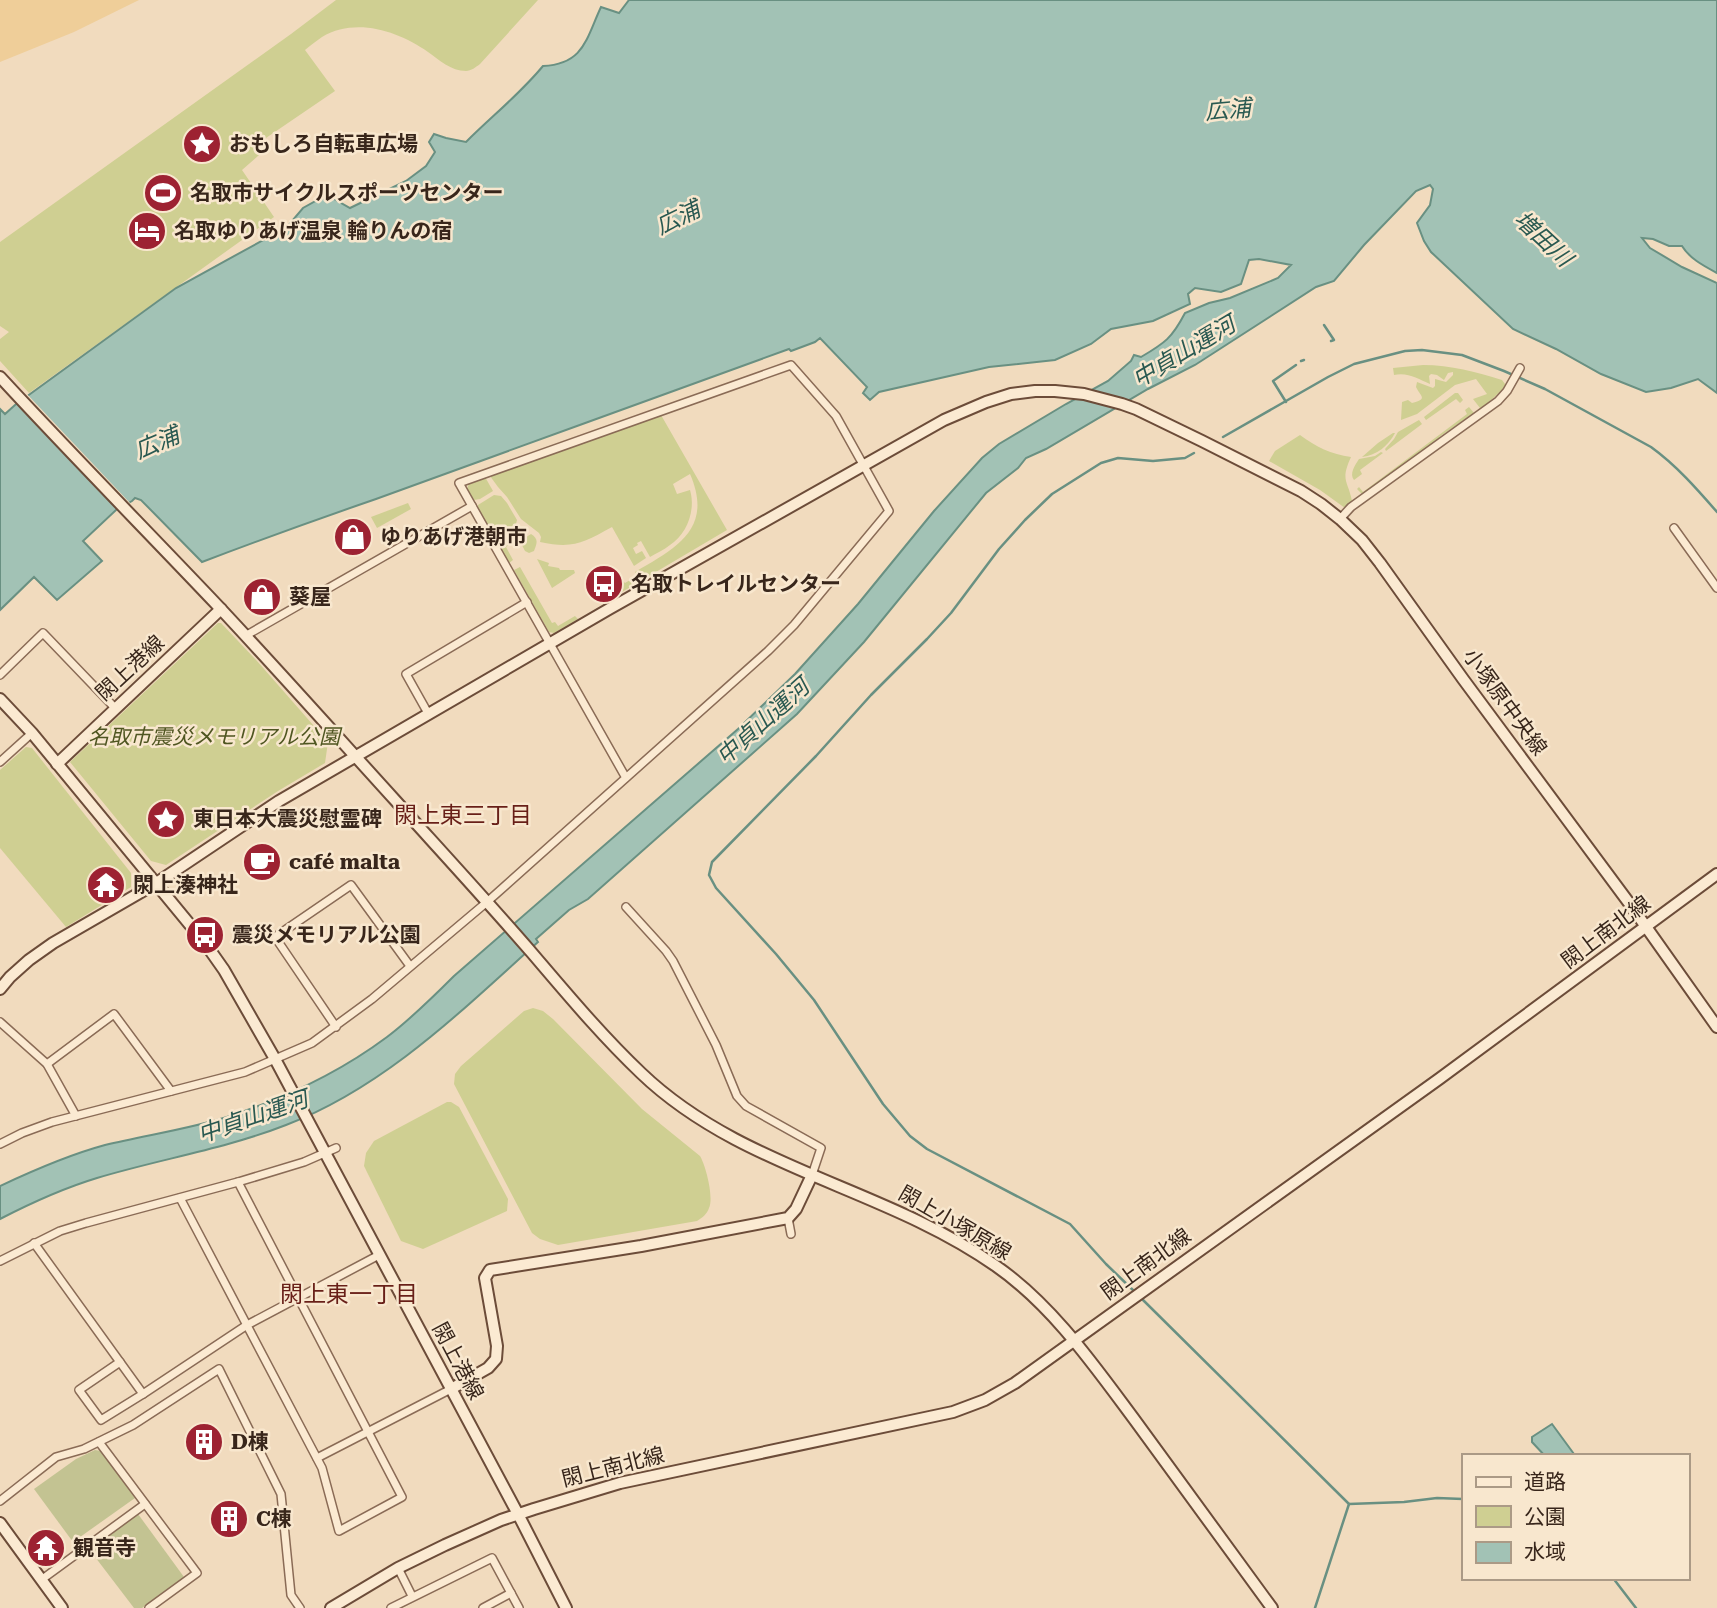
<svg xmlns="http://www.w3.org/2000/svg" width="1717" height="1608" font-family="'Roboto Serif','Noto Sans JP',serif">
  <rect width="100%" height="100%" fill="#f1dbbe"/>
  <g fill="#cfcf92">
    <path d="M336 0H538L480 64C476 67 471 71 466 71 451 71 439 60 428 52 398 31 356 17 322 37 316 41 310 46 305 50L335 91 263 140 267 148 242 170 274 217 29 393 0 361V339L9 332 0 326V242L291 34Z"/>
    <path d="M1423 365C1451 365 1476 372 1502 380L1505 384V387L1487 404 1480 408 1473 399 1487 394 1476 379 1455 385 1417 414 1401 420 1402 402 1408 400 1412 403C1429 399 1420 396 1416 387L1417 382 1433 388 1435 386V379L1446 382 1453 375V372L1448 373 1444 380 1437 375 1431 374 1429 376 1430 384C1418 379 1408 372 1394 375L1393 368Z"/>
    <path d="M1455 393H1458L1463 400 1460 403 1456 399 1426 420 1424 417Z"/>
    <path d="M1469 407 1474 413 1439 437 1440 438 1362 494 1357 489 1359 487 1363 492 1467 414 1465 410Z"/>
    <path d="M661 415 727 530 622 592 620 587 623 581 625 583 637 576 635 572C676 548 714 529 690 474L673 484 677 494 690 490C696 510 687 534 670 545 664 550 656 553 650 557L641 541 637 543 638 545 633 548 636 554 642 551 646 558 634 566 612 527C583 543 573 549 540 542L541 537 539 533 521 519 507 497 498 487 490 476Z"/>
    <path d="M1419 420 1422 424 1386 451 1385 449 1394 439 1398 432Z"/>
    <path d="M1393 433H1395C1388 446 1377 455 1362 457L1378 443Z"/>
    <path d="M1300 435C1316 447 1331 454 1351 457 1340 481 1348 480 1352 501L1345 508 1320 490 1269 461 1275 451Z"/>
    <path d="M1381 452 1383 453 1360 470 1362 474 1354 480C1349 474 1355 465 1359 459L1375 456Z"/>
    <path d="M485 477 493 491 480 499 474 500 467 489 469 483Z"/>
    <path d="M494 495 501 496 507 503 517 520 516 524 508 529 515 541 506 547 513 560 509 563 478 508V505Z"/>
    <path d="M408 503 411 509 377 528 371 517Z"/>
    <path d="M531 534C539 539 537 543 534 551L529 553 525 551 520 541Z"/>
    <path d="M537 559 549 563 548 566 559 568 560 570H574L575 573 552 588Z"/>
    <path d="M520 567 552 623 555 622 558 626 575 616 578 619 554 633 549 632 514 570Z"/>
    <path d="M218 623H221L257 661 328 742 325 763 278 791 166 865 151 861 70 762Z"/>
    <path d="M26 747 32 748 131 873V887L66 927 0 848V770Z"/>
    <path d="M533 1008 543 1011 553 1019 642 1109 700 1156C706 1166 714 1198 709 1208 707 1214 702 1218 697 1221L558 1245 540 1239 532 1233 454 1084 455 1074 461 1066 524 1011Z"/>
    <path d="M447 1102H451L459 1107 508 1199 507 1211 423 1249 401 1241 364 1166 366 1153 374 1141Z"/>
  </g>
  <path fill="#efce99" d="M0 0H139L74 32 0 62Z"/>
  <g fill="#c3c392">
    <path d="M95 1450 101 1451 135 1498 73 1542 34 1489 76 1459Z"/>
    <path d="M138 1514 184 1577 142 1608H134L89 1549Z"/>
  </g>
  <g fill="#a2c2b5" stroke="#699082" stroke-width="2">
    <path d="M629 0H1717V273C1704 266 1690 259 1682 246H1669L1653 239 1642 238 1650 248 1682 267 1717 283V393L1698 379 1671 388 1646 392 1601 374 1556 349 1513 329 1431 252 1424 241 1417 223 1430 205 1433 189 1430 185 1416 191 1364 245 1334 281 1316 287 1195 365 1148 389 1046 449 1026 458 1018 468 986 493 864 642 797 714 588 899 569 910 536 939 538 942C461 1011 385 1087 286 1125 225 1149 160 1159 97 1178 64 1188 31 1203 0 1219V1186C34 1170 68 1155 105 1145 146 1135 190 1129 230 1116 285 1098 340 1072 387 1037 411 1019 433 997 454 976L738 729 795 674 858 604 934 511 982 458 999 444 1066 404 1108 381 1131 361 1134 355 1141 357C1165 343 1172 338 1185 313L1209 303 1230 298 1278 278 1291 265 1259 259 1249 260 1241 284 1221 292 1195 288 1188 294 1190 304 1153 321 1111 329 1091 344 1055 360 989 367 879 392 870 400 863 393 867 387 820 338 815 342 791 351 789 349C651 398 514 450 376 499 318 519 260 540 202 562L141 500 135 498 132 501 116 510 83 541 102 561 57 600 34 577 0 610V409L5 414 15 405 176 288 287 227 303 208 321 198 334 199 350 208 406 181 426 166 435 152 429 142 434 134 446 138 466 142C492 116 520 94 543 66 584 64 586 39 601 7L619 13Z"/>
    <path d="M1552 1424 1574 1454V1456H1545L1532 1442V1437Z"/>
  </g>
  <path fill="#f1dbbe" d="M26 393 130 503 123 510 120 512 15 401Z"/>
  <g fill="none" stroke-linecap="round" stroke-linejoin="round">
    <g stroke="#699082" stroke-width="2.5">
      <path d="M1324 325 1334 340 1331 341"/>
      <path d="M1301 361 1304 360"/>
      <path d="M1286 402 1273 381 1296 365"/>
      <path d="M1223 437 1328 377 1354 364 1405 351 1422 350 1462 355 1504 371 1545 389 1651 447C1676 465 1697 489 1717 512"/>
      <path d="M1136 1293 1106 1264 1070 1224 927 1149 910 1136 883 1104 814 1000 776 954 716 888 709 875 712 862 816 756 871 695 927 639 951 613 999 549 1025 520 1052 494 1101 463 1118 458 1153 461 1185 458 1194 453"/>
      <path d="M1141 1298 1349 1504 1315 1608"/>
      <path d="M1349 1504 1404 1502 1437 1498 1463 1499"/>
      <path d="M1613 1578 1636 1608"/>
    </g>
    <defs>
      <g id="street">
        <path d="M1340 519 1351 507 1498 401 1507 391 1520 368"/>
        <path d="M1674 528 1717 588"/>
        <path d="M245 636 472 506"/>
        <path d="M0 675 43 633 115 708"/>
        <path d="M429 715 406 674 527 602"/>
        <path d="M0 762 32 733"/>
        <path d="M626 907 666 951 673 961 716 1045 737 1096 746 1106 821 1148 812 1175"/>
        <path d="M0 1022 47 1064 76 1116"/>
        <path d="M336 1027 275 937 351 885 410 966"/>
        <path d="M47 1064 114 1014 171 1091"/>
        <path d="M0 1144 22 1133 52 1122 245 1072 312 1043 372 999 487 902 768 651 794 625 889 511 836 416 791 365 459 483 626 778"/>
        <path d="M180 1198 322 1468 339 1531 402 1497 238 1182"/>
        <path d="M788 1218 791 1234"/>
        <path d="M34 1243 143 1394 247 1325 379 1255"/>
        <path d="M0 1261 60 1231 86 1223 238 1182 304 1162 336 1148"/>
        <path d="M120 1362 79 1390 101 1420 143 1394"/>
        <path d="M99 1442 197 1573 149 1608"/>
        <path d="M317 1458 451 1389"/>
        <path d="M0 1501 56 1457 84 1449 133 1425 219 1369 281 1494 291 1595 300 1608"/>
        <path d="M398 1568 412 1596"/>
        <path d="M41 1580 145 1504"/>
        <path d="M391 1608 492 1558 519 1608"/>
        <path d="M483 1608 511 1593"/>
      </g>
      <g id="secondary">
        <path d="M0 377C71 454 145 529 218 606 277 669 335 734 394 799 440 850 487 901 532 953 567 994 602 1036 641 1073 741 1169 884 1187 996 1266 1052 1305 1093 1364 1134 1419 1180 1482 1226 1545 1272 1608"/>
        <path d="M0 699 32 733 205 943 224 970 275 1059 518 1514 566 1608"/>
        <path d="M57 764 221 609"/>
        <path d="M0 989 10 977 29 960 53 943 155 884 279 801 609 609 944 420 986 402 1011 394 1035 391H1055L1084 394 1122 404 1136 409 1202 441 1301 491 1321 504 1340 519 1362 540 1380 563 1463 679 1632 907 1717 1027"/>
        <path d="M451 1389 488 1368 496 1359 497 1346 485 1278 490 1270 641 1246 788 1218 796 1209 812 1175"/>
        <path d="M0 1523 62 1608"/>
        <path d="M331 1608 398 1568 445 1545 501 1520 534 1509 620 1483 953 1412 985 1400 1015 1383 1439 1079 1717 874"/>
      </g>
    </defs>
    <use href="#street" stroke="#8a6b56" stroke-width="10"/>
    <use href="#secondary" stroke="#6c4c39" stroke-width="14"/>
    <use href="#street" stroke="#fbead2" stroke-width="7"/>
    <use href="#secondary" stroke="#fbead2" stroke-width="10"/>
  </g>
  <defs>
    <symbol id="sight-disc" viewBox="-11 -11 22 22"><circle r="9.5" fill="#9d2232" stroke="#f8e7ce"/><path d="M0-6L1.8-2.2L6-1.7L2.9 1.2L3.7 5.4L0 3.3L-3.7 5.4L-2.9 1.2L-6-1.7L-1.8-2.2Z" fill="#fff"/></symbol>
    <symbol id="stadium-disc" viewBox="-11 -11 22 22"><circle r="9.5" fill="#9d2232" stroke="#f8e7ce"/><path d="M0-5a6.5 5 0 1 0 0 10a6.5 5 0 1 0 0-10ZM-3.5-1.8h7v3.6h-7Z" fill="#fff"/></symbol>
    <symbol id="hotel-disc" viewBox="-11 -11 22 22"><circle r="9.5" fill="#9d2232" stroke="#f8e7ce"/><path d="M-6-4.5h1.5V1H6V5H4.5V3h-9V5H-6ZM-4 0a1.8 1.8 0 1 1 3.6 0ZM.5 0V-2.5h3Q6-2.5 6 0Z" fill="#fff"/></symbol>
    <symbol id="shop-disc" viewBox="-11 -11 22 22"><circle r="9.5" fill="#9d2232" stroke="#f8e7ce"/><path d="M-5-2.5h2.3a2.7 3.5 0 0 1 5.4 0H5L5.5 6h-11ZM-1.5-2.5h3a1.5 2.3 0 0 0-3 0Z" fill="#fff"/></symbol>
    <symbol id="bus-disc" viewBox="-11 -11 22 22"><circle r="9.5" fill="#9d2232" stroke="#f8e7ce"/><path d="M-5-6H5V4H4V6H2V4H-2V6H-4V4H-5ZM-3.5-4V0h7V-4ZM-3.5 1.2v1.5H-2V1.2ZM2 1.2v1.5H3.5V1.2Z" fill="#fff"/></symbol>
    <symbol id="cafe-disc" viewBox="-11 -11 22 22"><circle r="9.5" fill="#9d2232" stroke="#f8e7ce"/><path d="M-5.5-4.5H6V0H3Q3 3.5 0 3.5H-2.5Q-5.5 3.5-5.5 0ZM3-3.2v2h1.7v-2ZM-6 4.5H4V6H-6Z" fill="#fff"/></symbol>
    <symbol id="temple-disc" viewBox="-11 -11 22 22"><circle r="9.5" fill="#9d2232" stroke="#f8e7ce"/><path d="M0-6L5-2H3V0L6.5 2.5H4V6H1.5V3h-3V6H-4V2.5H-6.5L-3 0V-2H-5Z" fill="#fff"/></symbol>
    <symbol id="building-disc" viewBox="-11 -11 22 22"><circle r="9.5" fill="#9d2232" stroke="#f8e7ce"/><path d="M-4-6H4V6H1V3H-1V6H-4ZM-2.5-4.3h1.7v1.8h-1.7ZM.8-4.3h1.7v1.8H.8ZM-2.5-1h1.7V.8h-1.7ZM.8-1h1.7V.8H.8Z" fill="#fff"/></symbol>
  </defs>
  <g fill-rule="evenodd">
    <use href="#sight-disc" x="180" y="122" width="44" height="44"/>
    <use href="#stadium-disc" x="141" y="171" width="44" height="44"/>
    <use href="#hotel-disc" x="125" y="209" width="44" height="44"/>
    <use href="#shop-disc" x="331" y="515" width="44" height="44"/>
    <use href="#bus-disc" x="582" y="562" width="44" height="44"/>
    <use href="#shop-disc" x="240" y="575" width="44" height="44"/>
    <use href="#sight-disc" x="144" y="797" width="44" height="44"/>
    <use href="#cafe-disc" x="240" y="840" width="44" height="44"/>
    <use href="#temple-disc" x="84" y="863" width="44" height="44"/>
    <use href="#bus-disc" x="183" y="913" width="44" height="44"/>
    <use href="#building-disc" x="182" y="1420" width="44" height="44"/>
    <use href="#building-disc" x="207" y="1497" width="44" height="44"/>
    <use href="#temple-disc" x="24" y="1526" width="44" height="44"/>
  </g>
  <g text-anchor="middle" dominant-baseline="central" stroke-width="5" stroke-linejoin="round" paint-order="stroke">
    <g font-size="21" font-weight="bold" fill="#38261b" stroke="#f8e7ce" text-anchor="start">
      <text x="229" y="144">おもしろ自転車広場</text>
      <text x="190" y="193">名取市サイクルスポーツセンター</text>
      <text x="174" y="231">名取ゆりあげ温泉 輪りんの宿</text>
      <text x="380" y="537">ゆりあげ港朝市</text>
      <text x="631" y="584">名取トレイルセンター</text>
      <text x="289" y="597">葵屋</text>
      <text x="193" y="819">東日本大震災慰霊碑</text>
      <text x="289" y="862">café malta</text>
      <text x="133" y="885">閖上湊神社</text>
      <text x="232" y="935">震災メモリアル公園</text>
      <text x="231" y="1442">D棟</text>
      <text x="256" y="1519">C棟</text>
      <text x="73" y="1548">観音寺</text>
    </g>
    <g font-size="21" fill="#38261b" stroke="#f8e7ce">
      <text transform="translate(130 668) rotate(-43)">閖上港線</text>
      <text transform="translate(1505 702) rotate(54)">小塚原中央線</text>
      <text transform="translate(1606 932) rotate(-37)">閖上南北線</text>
      <text transform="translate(955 1223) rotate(30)">閖上小塚原線</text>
      <text transform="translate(1146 1264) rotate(-36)">閖上南北線</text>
      <text transform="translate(458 1361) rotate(62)">閖上港線</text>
      <text transform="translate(613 1467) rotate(-14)">閖上南北線</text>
    </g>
    <g font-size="21" font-style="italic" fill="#4f5621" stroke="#f8e7ce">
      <text x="214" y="737">名取市震災メモリアル公園</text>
    </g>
    <g font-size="23" font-style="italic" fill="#295951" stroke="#f8e7ce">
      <text transform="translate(1228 110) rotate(-5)">広浦</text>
      <text transform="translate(678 218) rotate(-26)">広浦</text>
      <text transform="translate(1543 239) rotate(43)">増田川</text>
      <text transform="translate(1184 352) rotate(-31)">中貞山運河</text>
      <text transform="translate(157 443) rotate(-23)">広浦</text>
      <text transform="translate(763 722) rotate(-42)">中貞山運河</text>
      <text transform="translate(253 1117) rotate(-19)">中貞山運河</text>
    </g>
    <g font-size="23" fill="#681f18" stroke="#f8e7ce">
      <text x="463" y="815">閖上東三丁目</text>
      <text x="349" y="1294">閖上東一丁目</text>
    </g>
  </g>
  <rect x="1462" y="1454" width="228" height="126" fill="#f8e7ce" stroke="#ab9a86" stroke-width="2"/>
  <rect x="1476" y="1477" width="35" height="10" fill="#fbead2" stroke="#ab9a86" stroke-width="2"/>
  <text x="1524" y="1489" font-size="21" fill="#38261b">道路</text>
  <rect x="1476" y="1506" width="35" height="21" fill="#cfcf92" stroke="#ab9a86" stroke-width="2"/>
  <text x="1524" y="1524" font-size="21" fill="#38261b">公園</text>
  <rect x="1476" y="1542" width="35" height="21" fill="#a2c2b5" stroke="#ab9a86" stroke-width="2"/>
  <text x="1524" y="1559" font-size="21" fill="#38261b">水域</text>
</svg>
